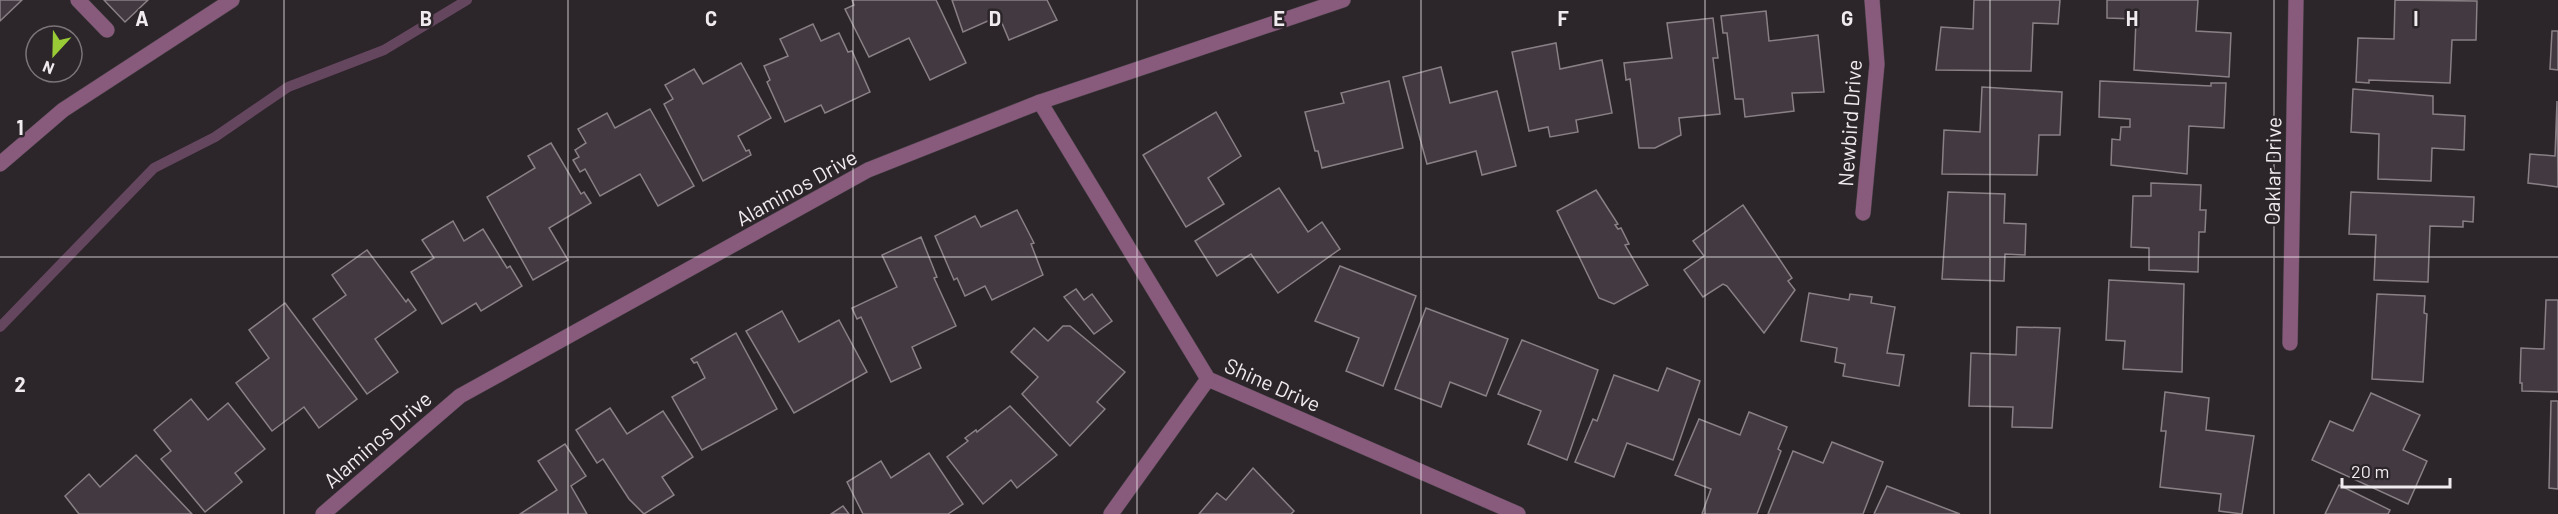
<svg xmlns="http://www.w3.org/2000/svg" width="2558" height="514" font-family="Barlow,sans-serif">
  <rect width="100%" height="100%" fill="#2c252a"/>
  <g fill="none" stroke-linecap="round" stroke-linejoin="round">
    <path stroke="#65465f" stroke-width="10" d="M0 327 154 168 215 137 288 87 384 50 467 0"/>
  </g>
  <g fill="#423a40" stroke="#898086" stroke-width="1.5">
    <path d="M0 0H22L0 21Z"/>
    <path d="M104 0H148L125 22Z"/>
    <path d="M852 0H936L966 63 930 80 909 38 869 57 845 9 854 5Z"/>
    <path d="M952 0H1047L1057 20 1009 40 999 16 963 32Z"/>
    <path d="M1974 0H2060L2058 24 2033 23 2031 71 1936 70 1941 27 1973 29Z"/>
    <path d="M2107 0H2198L2196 31 2231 33 2229 77 2134 70 2136 19 2107 18Z"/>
    <path d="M2395 0 2477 1 2476 40H2452L2450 83 2369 80V83L2356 82 2358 38 2394 39Z"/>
    <path d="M1766 11 1769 41 1818 35 1824 92 1792 93 1794 111 1745 117 1743 99H1735L1727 33H1723L1721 16Z"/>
    <path d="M1713 18 1718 58H1713L1720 114 1679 118 1681 135 1655 148H1639L1630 79 1626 80 1624 63 1672 58 1667 23Z"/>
    <path d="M813 24 821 41 839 33 848 52 852 51 870 92 825 113 821 105 785 122 767 82 770 80 764 66 788 56 780 39Z"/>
    <path d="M2552 31H2558V70L2550 69Z"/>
    <path d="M1556 43 1560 69 1602 60 1612 113 1576 120 1578 132 1550 137 1548 127 1529 131 1512 52Z"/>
    <path d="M741 63 771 118 738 136 746 151 749 150 751 155 703 181 664 104 673 99 665 85 694 69 703 84Z"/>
    <path d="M1441 67 1450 103 1497 91 1516 166 1482 175 1476 151 1427 164 1403 77Z"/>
    <path d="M1389 81 1403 148 1322 168 1318 151H1315L1305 112 1344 103 1341 93Z"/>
    <path d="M2100 81 2211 86V83H2226L2224 128 2189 126 2187 174 2111 165 2112 139 2120 140 2121 127H2130V119L2099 117Z"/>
    <path d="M1982 87 2062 92 2060 135H2039L2037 175 1942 174 1944 130 1980 132Z"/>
    <path d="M2353 89 2433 96V114L2465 116 2464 150 2432 148 2431 181 2378 179 2379 134 2351 132Z"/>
    <path d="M2557 101 2558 187 2528 183 2530 154 2555 156Z"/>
    <path d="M650 109 694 186 658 206 640 174 600 196 585 169 580 172 573 160 579 157 575 150 586 143 578 129 607 113 615 128Z"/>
    <path d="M1216 112 1241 156 1208 178 1224 204 1186 227 1143 155Z"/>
    <path d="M551 143 581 194 584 192 591 203 549 228 568 260 533 280 487 197 535 168 528 156Z"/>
    <path d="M2151 183 2201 185 2200 210H2206L2205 232H2199L2198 272 2149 270V248L2131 247 2133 196H2151Z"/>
    <path d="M1279 188 1308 232 1322 222 1340 249 1278 293 1251 254 1217 276 1195 241Z"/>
    <path d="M1596 190 1618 224 1615 225 1618 229 1621 228 1629 244 1625 245 1648 285 1614 304 1599 298 1557 211Z"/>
    <path d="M1948 192 2005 194 2004 223 2026 224 2025 255 2005 254 2004 281 1942 279Z"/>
    <path d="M2351 192 2474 197 2473 222 2463 221V227L2430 226 2428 282 2374 280 2376 235 2349 234Z"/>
    <path d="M1743 205 1792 278 1788 281 1795 290 1764 333 1727 286 1723 284 1703 297 1684 270 1704 256 1693 241Z"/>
    <path d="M1017 210 1034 243 1031 244 1043 275 992 300 985 286 965 296 957 278 954 280 935 236 975 216 981 227Z"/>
    <path d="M453 221 464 241 483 229 507 268 510 266 522 286 481 311 476 303 442 324 411 272 434 258 422 240Z"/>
    <path d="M921 237 937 277 934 278 956 326 912 347 921 368 891 382 861 317 857 319 852 308 897 287 882 255Z"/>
    <path d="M367 250 406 302 408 299 416 310 375 339 398 372 367 394 313 319 346 295 332 275Z"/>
    <path d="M1340 266 1416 296 1383 386 1346 371 1359 338 1315 321Z"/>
    <path d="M2109 280 2184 284 2182 372 2123 369 2125 341 2106 340Z"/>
    <path d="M1076 289 1084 300 1092 294 1112 321 1094 334 1064 297Z"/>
    <path d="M1809 293 1849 300 1850 294 1872 297 1871 303 1895 307 1887 353 1904 355 1899 386 1843 376 1845 364 1835 362 1837 348 1801 341Z"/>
    <path d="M2377 294 2425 296 2424 313 2427 314 2423 382 2372 379Z"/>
    <path d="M2546 300H2558V392L2522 391V383H2520L2521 348 2544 349Z"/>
    <path d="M285 303 357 399 319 428 304 407 272 431 236 383 269 358 249 330Z"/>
    <path d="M1426 308 1508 339 1486 396 1450 382 1441 407 1395 389Z"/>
    <path d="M782 311 799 342 839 320 867 372 794 413 746 331Z"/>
    <path d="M1063 326H1070L1125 372 1097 402 1105 409 1070 446 1022 394 1038 377 1011 352 1034 328 1048 341Z"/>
    <path d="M2017 327 2060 328 2052 428 2012 427 2013 407 1969 406 1971 353 2016 355Z"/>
    <path d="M736 333 777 409 702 450 672 397 705 378 697 362 694 363 691 359Z"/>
    <path d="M1522 340 1598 370 1567 460 1528 444 1541 411 1498 394Z"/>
    <path d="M1667 368 1700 381 1673 460 1627 443 1614 477 1575 462 1593 419 1597 421 1614 375 1658 391Z"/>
    <path d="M2165 392 2209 398 2206 430 2254 436 2242 514 2219 511 2221 494 2160 487 2166 431H2161Z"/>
    <path d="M2371 393 2420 415 2403 450 2427 461 2408 504 2312 460 2330 421 2353 431Z"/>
    <path d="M191 399 208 420 228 403 265 449 235 473 242 482 205 512 161 459 171 451 154 430Z"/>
    <path d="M2551 401H2558V489L2549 488Z"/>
    <path d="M1010 406 1057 455 1017 488 1011 480 983 504 947 457 968 441 965 438 976 430 977 432Z"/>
    <path d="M610 408 627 434 663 411 693 457 662 477 674 495 644 514 629 499 603 459 597 463 576 430Z"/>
    <path d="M1749 412 1787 427 1778 449 1781 451 1757 514H1702L1711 489 1675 475 1699 419 1740 435Z"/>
    <path d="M1832 442 1883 462 1863 514H1768L1793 451 1823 463Z"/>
    <path d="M565 444 586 476 571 486 587 514H520L557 490 538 461Z"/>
    <path d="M929 453 963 504 948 514H863L847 482 881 461 891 478Z"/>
    <path d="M136 455 192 514H79L65 496 89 474 100 487Z"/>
    <path d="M1253 468 1294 511 1291 514H1199L1217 493 1226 500Z"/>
    <path d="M2339 485 2390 510 2388 514H2325Z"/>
    <path d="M1887 486 1960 514H1874Z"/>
    <path d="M843 506 849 514H831Z"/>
  </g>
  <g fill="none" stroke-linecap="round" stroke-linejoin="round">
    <defs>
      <g id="lane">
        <path d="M78 0 107 30"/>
        <path d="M0 164 63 110 232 0"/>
      </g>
      <g id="street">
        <path d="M1040 102 1208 379 1518 514"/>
        <path d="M1863 213 1877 64 1872 0"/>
        <path d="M2290 343 2296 0"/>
        <path d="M323 514 460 396 868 170 1040 102 1343 0"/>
        <path d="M1111 514 1208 379"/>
      </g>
    </defs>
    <use href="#lane" stroke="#474146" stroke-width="16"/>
    <use href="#street" stroke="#474146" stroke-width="16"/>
    <use href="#lane" stroke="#885a7c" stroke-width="15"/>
    <use href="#street" stroke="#885a7c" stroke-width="15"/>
  </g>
  <path fill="none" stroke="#f0ebef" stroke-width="1.5" stroke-opacity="0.55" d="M284 0V514M568 0V514M853 0V514M1137 0V514M1421 0V514M1705 0V514M1990 0V514M2274 0V514M0 257H2558"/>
  <g text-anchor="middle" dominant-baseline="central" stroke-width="5" stroke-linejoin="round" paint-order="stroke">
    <g font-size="21" fill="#f0ebef" stroke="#2c252a">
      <text transform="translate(1849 123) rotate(-86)">Newbird Drive</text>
      <text transform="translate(2272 171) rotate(-89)">Oaklar Drive</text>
      <text transform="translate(796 187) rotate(-29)">Alaminos Drive</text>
      <text transform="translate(1273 384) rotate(24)">Shine Drive</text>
      <text transform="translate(377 439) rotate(-41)">Alaminos Drive</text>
    </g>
  </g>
  <g font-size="20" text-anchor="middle" font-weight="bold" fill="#f0ebef" stroke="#2c252a" stroke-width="5" stroke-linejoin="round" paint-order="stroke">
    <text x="142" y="26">A</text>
    <text x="426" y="26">B</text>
    <text x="711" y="26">C</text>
    <text x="995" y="26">D</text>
    <text x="1279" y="26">E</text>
    <text x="1563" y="26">F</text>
    <text x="1847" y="26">G</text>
    <text x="2132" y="26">H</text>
    <text x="2416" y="26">I</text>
    <text x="20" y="135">1</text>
    <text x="20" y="392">2</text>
  </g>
  <g transform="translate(54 54) rotate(202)"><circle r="28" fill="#2c252a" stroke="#7a7479" stroke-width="1.5"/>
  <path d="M0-4.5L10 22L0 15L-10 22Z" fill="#99cb36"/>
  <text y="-9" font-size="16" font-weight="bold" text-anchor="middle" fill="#f0ebef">N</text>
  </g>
  <path d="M2342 478v9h108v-9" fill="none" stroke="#f0ebef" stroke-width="3"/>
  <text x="2351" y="478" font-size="18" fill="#f0ebef" stroke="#2c252a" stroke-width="4.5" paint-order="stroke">20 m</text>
</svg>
